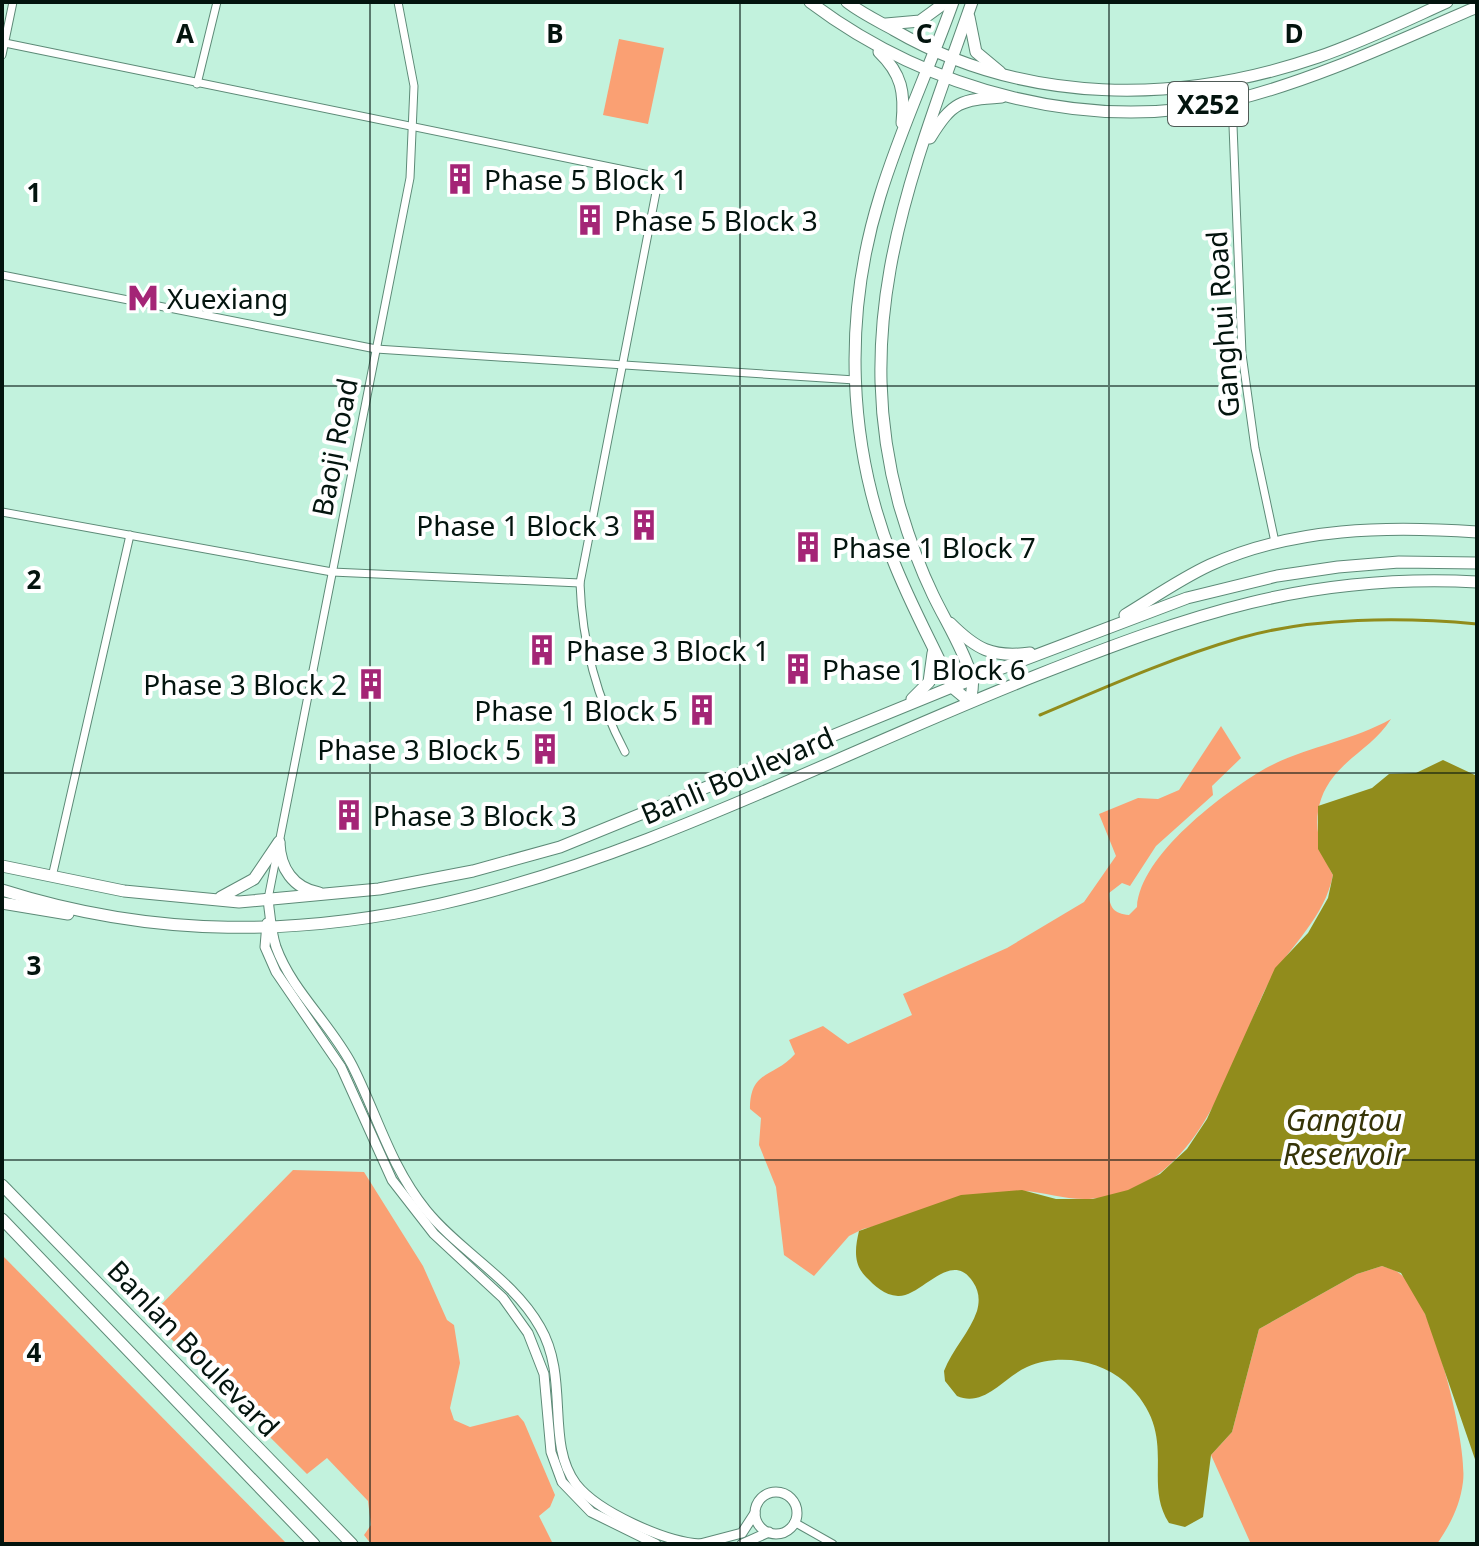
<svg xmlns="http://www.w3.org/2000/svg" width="1479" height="1546" font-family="'Noto Sans',sans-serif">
  <rect width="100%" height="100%" fill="#c2f2dd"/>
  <g fill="#faa073">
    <path d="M619 39 664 48 648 124 603 115Z"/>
    <path d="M1391 719C1376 743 1352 754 1334 776 1309 807 1315 843 1333 875 1323 924 1283 950 1263 994 1228 1073 1195 1194 1089 1199 1065 1200 1046 1192 1023 1191 1010 1190 994 1197 982 1200 942 1210 903 1220 863 1229L849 1236 814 1276 784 1255 776 1187 759 1145 761 1118 750 1109C750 1069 774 1078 795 1054L789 1040 823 1026 848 1044 912 1015 903 994 1007 948 1084 902 1116 856 1099 814 1138 798 1158 799 1179 790 1221 726 1241 758 1212 786 1213 795 1156 846 1130 886 1122 883 1109 893C1109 907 1114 914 1129 915L1137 907C1140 855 1223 793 1266 768 1305 747 1352 741 1391 719Z"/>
    <path d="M293 1170 364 1172 423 1266 447 1320 454 1325 460 1363 450 1408 454 1420 470 1427 518 1415 524 1422 555 1495 550 1507 539 1516 553 1544H371L364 1535 371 1525 368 1501 327 1458 307 1474 149 1317Z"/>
    <path d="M2 1255 287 1544H2Z"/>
    <path d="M1382 1266C1387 1268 1394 1269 1399 1273 1431 1295 1468 1443 1463 1482 1460 1506 1450 1525 1437 1544H1251L1211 1455 1232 1432 1259 1329 1357 1274Z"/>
  </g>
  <path fill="#918c1c" d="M1443 760 1477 776V1465L1425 1314 1401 1273 1382 1266 1357 1274 1259 1329 1232 1432 1211 1455 1203 1517 1185 1527 1169 1523C1141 1480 1182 1434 1125 1382 1100 1360 1058 1353 1027 1367 1004 1377 984 1408 957 1396L945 1381 944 1371C952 1350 970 1332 977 1311 980 1300 979 1291 973 1282 951 1248 922 1297 898 1296 884 1295 875 1286 866 1277 853 1264 855 1248 859 1231L961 1195 1022 1190 1056 1199H1093L1128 1190 1160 1174 1187 1149 1207 1119 1275 968 1308 933 1328 898 1333 875 1318 849V806L1372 788 1389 774 1416 773Z"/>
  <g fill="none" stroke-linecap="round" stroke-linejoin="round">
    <path stroke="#918c1c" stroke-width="3" d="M1040 715C1106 687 1171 658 1240 638 1312 617 1403 617 1477 624"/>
    <defs>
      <g id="street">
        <path d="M5 43 659 177 580 583C582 644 597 699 625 752"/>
        <path d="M2 55 13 2"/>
        <path d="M197 84 217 2"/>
        <path d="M1232 100 1242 354 1255 448 1275 542"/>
        <path d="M2 275 376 349 855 380"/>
        <path d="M2 512 332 572 580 583"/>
        <path d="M52 877 130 535"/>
        <path d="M268 899 410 178 414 86 398 2"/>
        <path d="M794 1522 833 1544"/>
      </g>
      <g id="secondary">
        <path d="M268 899C270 915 271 932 276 947 292 991 330 1023 352 1065 377 1114 390 1166 426 1210 460 1252 513 1279 540 1327 570 1378 545 1443 576 1484 598 1512 665 1542 700 1544"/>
        <path d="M267 923 265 947 276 972 341 1067 392 1180 434 1234 503 1298 528 1333 544 1374 551 1452 562 1482 591 1512 656 1544"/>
        <circle cx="776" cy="1513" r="21"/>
        <path d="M700 1544 742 1533 755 1513"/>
        <path d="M742 1544 769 1532"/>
      </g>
      <g id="primary">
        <path d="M810 2C927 90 1088 135 1234 100 1318 79 1397 41 1477 7"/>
        <path d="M847 2C861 13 878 21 894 30 1024 105 1178 105 1318 57 1362 42 1405 21 1447 2"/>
        <path d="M953 2C930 67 900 130 880 196 843 315 847 444 893 560 910 604 933 645 952 687L970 702"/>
        <path d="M969 17 976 52 1000 72"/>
        <path d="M886 24 920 21 946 2"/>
        <path d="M879 52C902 74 905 93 902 123"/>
        <path d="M930 138C953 101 960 100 1002 97"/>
        <path d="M1125 615C1153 598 1180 579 1210 565 1294 527 1387 526 1477 532"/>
        <path d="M950 623C976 649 992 658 1030 653"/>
        <path d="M912 699 929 682 933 653"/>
        <path d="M970 702C971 695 974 685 972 678 964 650 946 622 933 595 919 566 908 535 899 504 849 319 912 173 972 2"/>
        <path d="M279 843C280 868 293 888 319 893"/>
        <path d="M2 866 124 891 239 902 379 889 473 871 560 847 952 687 1187 598 1277 576 1338 567 1399 562 1477 563"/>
        <path d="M2 890C383 1011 694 811 1035 676 1190 615 1307 573 1477 582"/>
        <path d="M221 897 254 879 279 842"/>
        <path d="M2 903 68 914"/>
        <path d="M2 1185 352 1544"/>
        <path d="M2 1219 314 1544"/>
      </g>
    </defs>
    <use href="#street" stroke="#5d8a77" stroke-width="9"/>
    <use href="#secondary" stroke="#5d8a77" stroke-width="11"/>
    <use href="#primary" stroke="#5d8a77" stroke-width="13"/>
    <use href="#street" stroke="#fff" stroke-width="7"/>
    <use href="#secondary" stroke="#fff" stroke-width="9"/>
    <use href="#primary" stroke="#fff" stroke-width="11"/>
  </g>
  <path fill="none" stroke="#03140e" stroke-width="2" stroke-opacity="0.55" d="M370 2V1544M740 2V1544M1109 2V1544M2 386H1477M2 773H1477M2 1160H1477"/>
  <defs>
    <symbol id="building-bare" viewBox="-9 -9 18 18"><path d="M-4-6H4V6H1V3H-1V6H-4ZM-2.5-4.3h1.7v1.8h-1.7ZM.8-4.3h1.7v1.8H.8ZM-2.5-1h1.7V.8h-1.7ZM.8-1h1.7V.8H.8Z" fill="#a42576" stroke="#fff" stroke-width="2.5" paint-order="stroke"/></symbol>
    <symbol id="metro-bare" viewBox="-9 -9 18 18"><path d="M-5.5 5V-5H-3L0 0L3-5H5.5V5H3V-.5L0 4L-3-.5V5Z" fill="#a42576" stroke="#fff" stroke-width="2.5" paint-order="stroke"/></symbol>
  </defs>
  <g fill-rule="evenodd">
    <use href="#building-bare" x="438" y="157" width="44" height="44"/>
    <use href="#building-bare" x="568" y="198" width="44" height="44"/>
    <use href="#metro-bare" x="121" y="276" width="44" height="44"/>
    <use href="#building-bare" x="622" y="503" width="44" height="44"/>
    <use href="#building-bare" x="786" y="525" width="44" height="44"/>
    <use href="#building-bare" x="520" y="628" width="44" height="44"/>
    <use href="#building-bare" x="776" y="647" width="44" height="44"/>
    <use href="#building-bare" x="349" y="662" width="44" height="44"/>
    <use href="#building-bare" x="680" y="688" width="44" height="44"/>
    <use href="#building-bare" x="523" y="727" width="44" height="44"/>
    <use href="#building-bare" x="327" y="793" width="44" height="44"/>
  </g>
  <g text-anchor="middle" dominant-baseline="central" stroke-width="8" stroke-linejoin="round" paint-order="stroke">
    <rect fill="#fff" stroke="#4f5a56" stroke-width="2" x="1168" y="82" width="80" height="44" rx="6"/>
    <g font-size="26" font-weight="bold" fill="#03140e">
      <text x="1208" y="104">X252</text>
    </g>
    <g font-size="28" fill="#03140e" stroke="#fff" text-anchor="start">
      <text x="484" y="179">Phase 5 Block 1</text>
      <text x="614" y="220">Phase 5 Block 3</text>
      <text x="167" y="298">Xuexiang</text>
      <text x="620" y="525" text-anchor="end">Phase 1 Block 3</text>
      <text x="832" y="547">Phase 1 Block 7</text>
      <text x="566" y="650">Phase 3 Block 1</text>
      <text x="822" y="669">Phase 1 Block 6</text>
      <text x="347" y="684" text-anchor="end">Phase 3 Block 2</text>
      <text x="678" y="710" text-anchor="end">Phase 1 Block 5</text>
      <text x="521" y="749" text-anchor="end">Phase 3 Block 5</text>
      <text x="373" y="815">Phase 3 Block 3</text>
    </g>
    <g font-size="28" fill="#03140e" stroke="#fff">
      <text transform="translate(1222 324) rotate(-94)">Ganghui Road</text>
      <text transform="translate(334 447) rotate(-79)">Baoji Road</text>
      <text transform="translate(737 775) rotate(-23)">Banli Boulevard</text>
      <text transform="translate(194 1348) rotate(46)">Banlan Boulevard</text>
    </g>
    <g font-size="30" font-style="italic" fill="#363407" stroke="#fff">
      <text x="1344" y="1119">Gangtou<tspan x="1344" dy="34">Reservoir</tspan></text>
    </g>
  </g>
  <g font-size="26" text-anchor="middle" font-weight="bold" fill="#03140e" stroke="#fff" stroke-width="8" stroke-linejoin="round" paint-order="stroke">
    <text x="185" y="43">A</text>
    <text x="555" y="43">B</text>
    <text x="924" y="43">C</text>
    <text x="1294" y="43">D</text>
    <text x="34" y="202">1</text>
    <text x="34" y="589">2</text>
    <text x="34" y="975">3</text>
    <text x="34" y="1362">4</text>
  </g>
  <rect width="1479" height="1546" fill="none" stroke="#03140e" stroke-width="8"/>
</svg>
